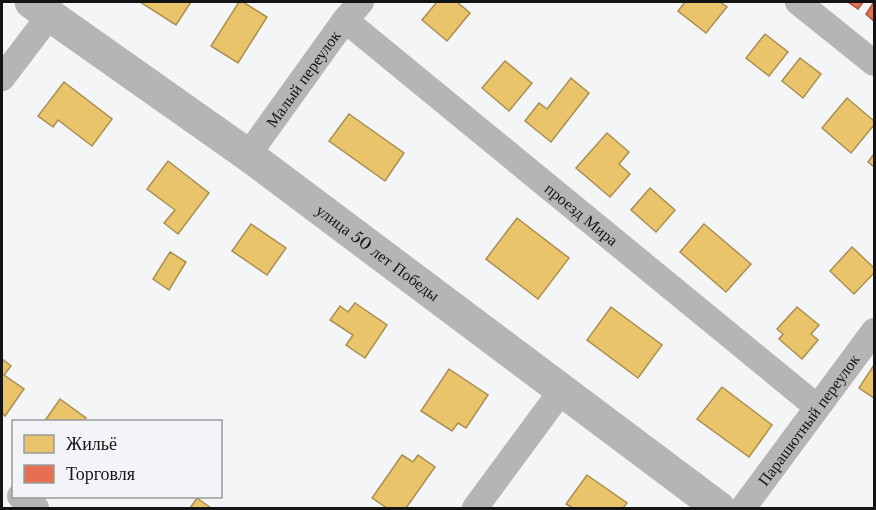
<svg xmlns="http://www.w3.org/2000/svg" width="876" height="510" font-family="'Libre Baskerville',serif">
  <rect width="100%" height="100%" fill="#f4f5f6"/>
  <g fill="#e9c46a" stroke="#a98f50" stroke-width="1.5">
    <path d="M140 2H191L176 25Z"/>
    <path d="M239 2H243L267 17 238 63 211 46Z"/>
    <path d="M437 2H457L470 13 447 41 422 20Z"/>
    <path d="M685 2H720L727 7 706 33 678 11Z"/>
    <path d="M765 34 788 52 769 76 746 58Z"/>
    <path d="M800 58 821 74 803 98 782 81Z"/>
    <path d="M505 61 532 83 509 111 482 88Z"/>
    <path d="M571 78 589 93 551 142 525 121 539 103 547 109Z"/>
    <path d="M64 82 112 119 92 146 58 120 53 127 38 116Z"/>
    <path d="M847 98 874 121V125L851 153 822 128Z"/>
    <path d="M349 114 404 153 385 181 329 141Z"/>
    <path d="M607 133 629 152 619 164 630 174 610 197 576 168Z"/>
    <path d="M874 154V167L868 162Z"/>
    <path d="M168 161 209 193 178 234 164 223 175 210 147 189Z"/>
    <path d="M650 188 675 210 656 232 631 210Z"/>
    <path d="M517 218 569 258 538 299 486 259Z"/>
    <path d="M251 224 286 248 267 275 232 251Z"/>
    <path d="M704 224 751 264 726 292 680 252Z"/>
    <path d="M852 247 874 268V273L854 294 830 271Z"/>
    <path d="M170 252 186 262 169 290 153 279Z"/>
    <path d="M355 303 387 325 365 358 346 345 353 335 330 320 340 306 348 312Z"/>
    <path d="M611 307 662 345 638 378 587 340Z"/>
    <path d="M797 307 819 325 811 334 818 340 802 359 779 339 783 334 777 329Z"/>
    <path d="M2 359 11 366 4 375 24 389 5 416 2 413Z"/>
    <path d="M874 365V398L859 388Z"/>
    <path d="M449 369 488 395 466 428 458 423 452 431 421 411Z"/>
    <path d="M722 387 772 425 749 457 697 419Z"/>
    <path d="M60 399 86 418 83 422H44Z"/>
    <path d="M402 455 413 462 418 455 435 467 406 508H387L372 498Z"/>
    <path d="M587 475 627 503 623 508H573L566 504Z"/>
    <path d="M197 498 211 508H190Z"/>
  </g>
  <g fill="#e76f51" stroke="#a8543f" stroke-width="1.5">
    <path d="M848 2H863L858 9Z"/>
    <path d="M874 2V21L866 14Z"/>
  </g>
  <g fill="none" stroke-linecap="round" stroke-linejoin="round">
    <g stroke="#b5b5b5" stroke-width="26">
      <path d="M798 2 874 63"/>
      <path id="s1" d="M345 20 817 407"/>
      <path d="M2 78 50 15"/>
      <path id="s2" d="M248 155 345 20 361 2"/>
      <path d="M20 496 36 508"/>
      <path d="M475 508 562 390"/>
      <path id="s3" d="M743 508 874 331"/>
    </g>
    <path stroke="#b5b5b5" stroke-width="33" id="s4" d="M31 2 248 155 719 508"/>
  </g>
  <g text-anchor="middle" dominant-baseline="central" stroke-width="6" stroke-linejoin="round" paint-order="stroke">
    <g font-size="16" fill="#141415" stroke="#f3f4f7">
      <text stroke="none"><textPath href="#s2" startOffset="94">Малый переулок</textPath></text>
      <text stroke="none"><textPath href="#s1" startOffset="306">проезд Мира</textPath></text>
      <text stroke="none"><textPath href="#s4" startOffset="428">улица 50 лет Победы</textPath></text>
      <text stroke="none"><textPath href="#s3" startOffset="110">Парашютный переулок</textPath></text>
    </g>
  </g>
  <rect width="876" height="510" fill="none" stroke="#141415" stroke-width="6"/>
  <rect x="12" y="420" width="210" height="78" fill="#f3f4f7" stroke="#9a9a9d" stroke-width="1.5"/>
  <rect x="24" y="435" width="30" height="18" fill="#e9c46a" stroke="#9a9a9d" stroke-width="1.5"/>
  <text x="66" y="450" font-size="18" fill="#141415">Жильё</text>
  <rect x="24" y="465" width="30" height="18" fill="#e76f51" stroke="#9a9a9d" stroke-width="1.5"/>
  <text x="66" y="480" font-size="18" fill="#141415">Торговля</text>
</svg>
